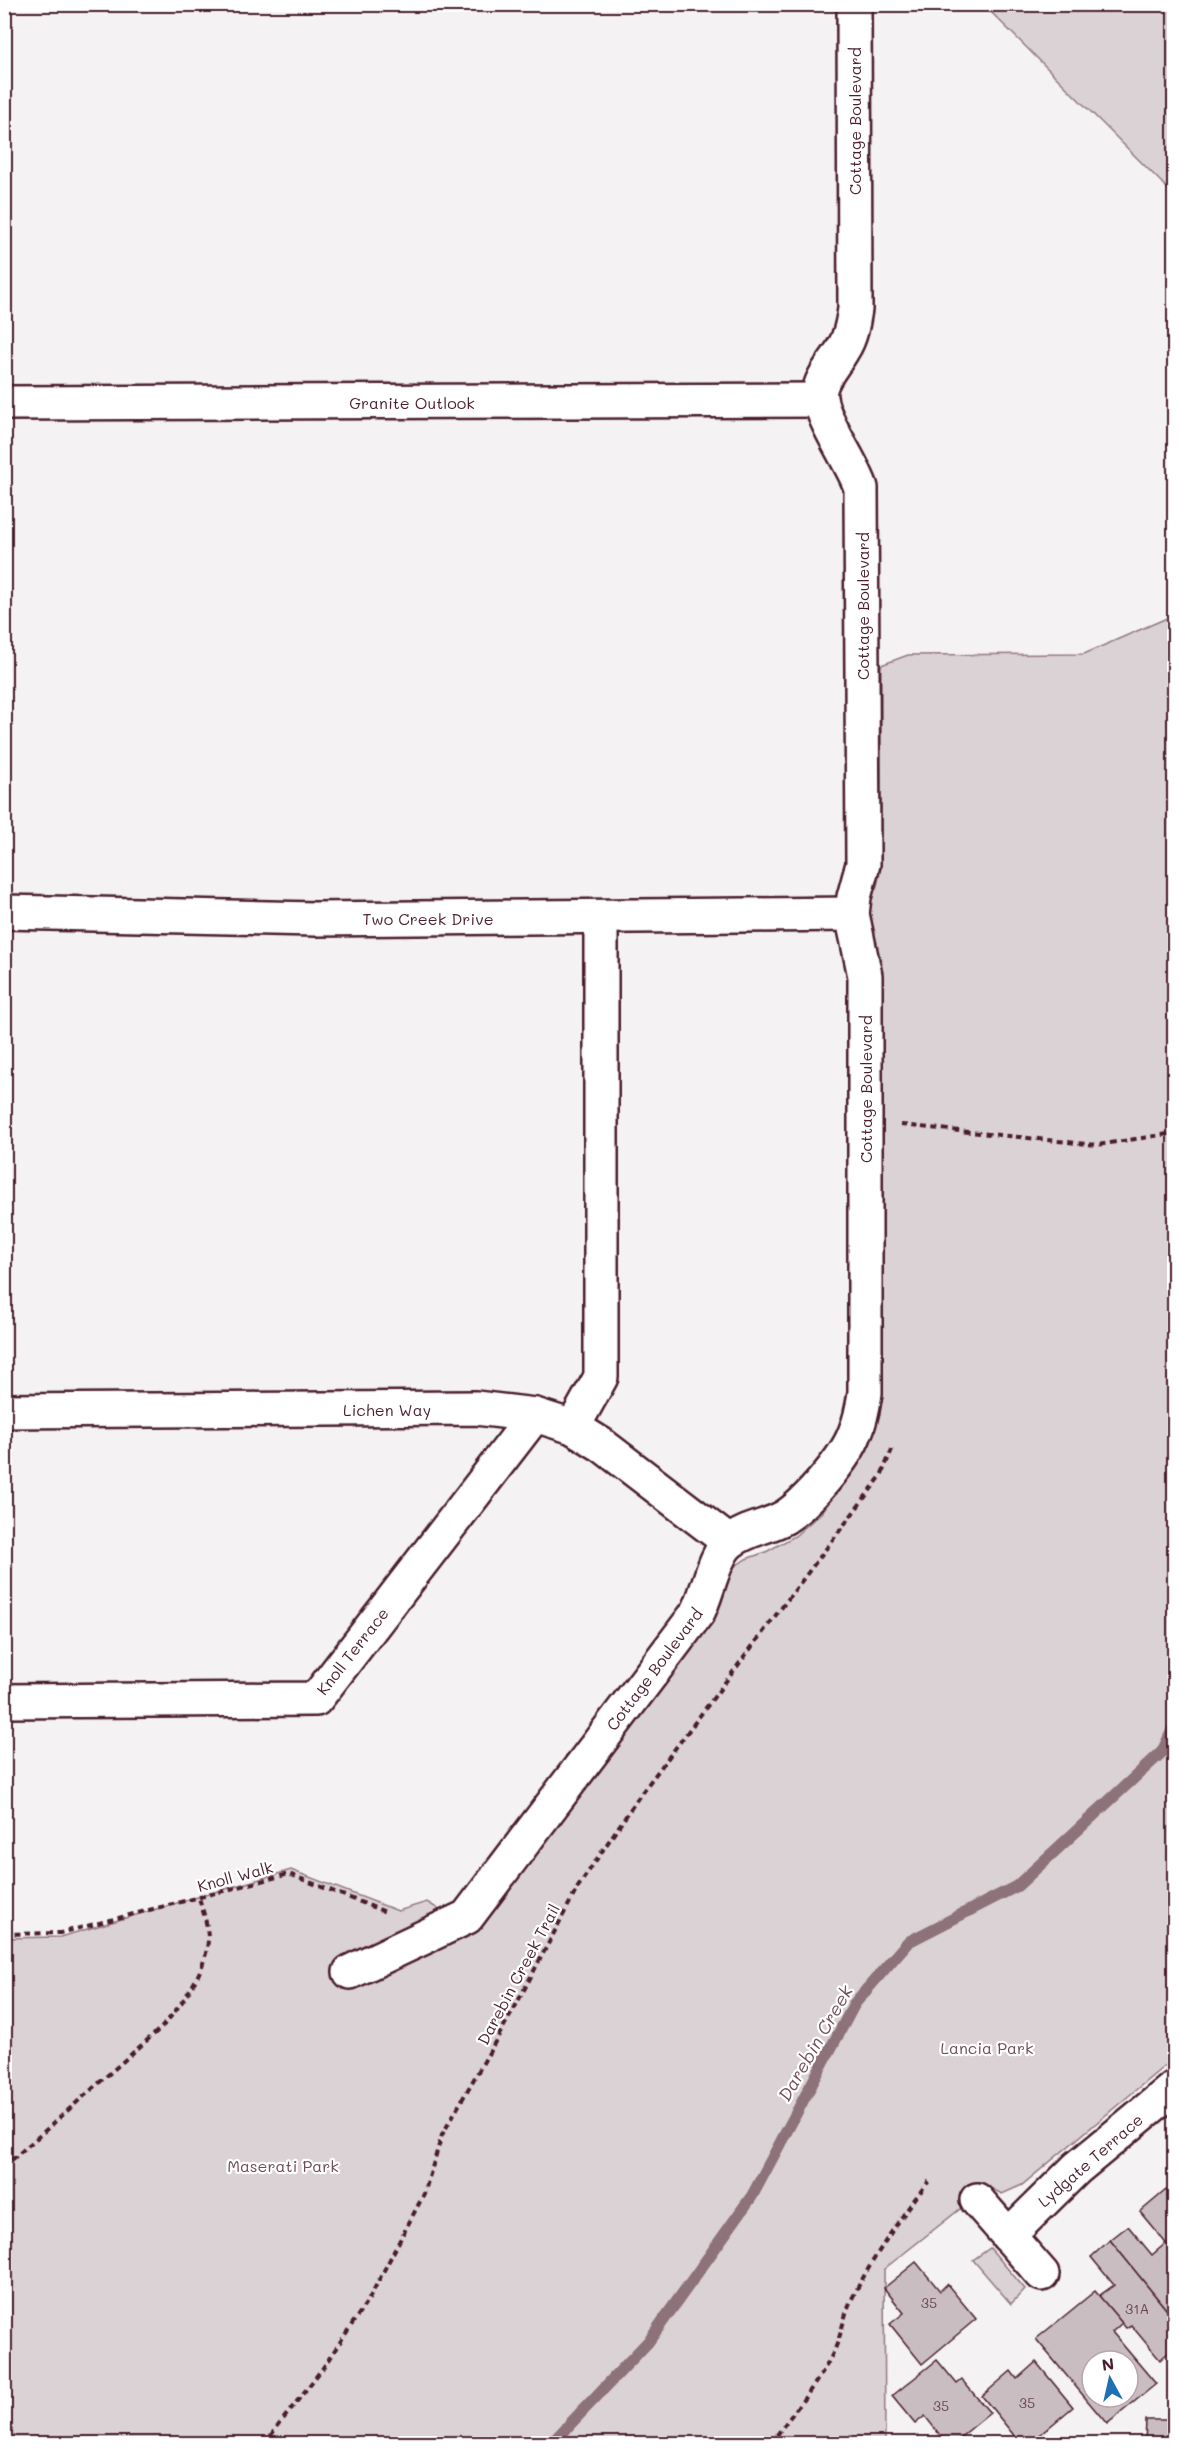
<svg xmlns="http://www.w3.org/2000/svg" width="1179" height="2448" font-family="Mali,sans-serif">
  <rect width="100%" height="100%" fill="#f4f2f2"/>
  <filter id="ink" filterUnits="userSpaceOnUse"><feTurbulence type="fractalNoise" baseFrequency=".0167" numOctaves="2"/><feDisplacementMap in="SourceGraphic" scale="12" xChannelSelector="R" yChannelSelector="G"/><feConvolveMatrix kernelMatrix="1 2 1 2 8 2 1 2 1" color-interpolation-filters="sRGB"/></filter>
  <g filter="url(#ink)">
    <g fill="#dbd2d5" stroke="#927880" stroke-width="1.5">
      <path d="M984 5H1174V195Z"/>
      <path d="M1174 615V2058L1022 2185 1002 2194 988 2187 884 2269 885 2443H5L4 1938 60 1937 291 1870 398 1911 427 1902 474 1931 731 1569 746 1559 766 1552 795 1536 822 1512 865 1454 880 1413 883 1364 881 971 877 950 869 935 868 903 877 886 881 868V665L908 655 1084 654Z"/>
      <path d="M990 2248 1025 2289 1011 2304 973 2260Z"/>
    </g>
    <g fill="none" stroke-linecap="round" stroke-linejoin="round">
      <path stroke="#8d727a" stroke-width="12" d="M551 2444 648 2342 752 2196 855 2003 908 1942 1017 1886 1162 1752 1174 1727"/>
    </g>
    <g fill="#cabdc1" stroke="#4a1f2b" stroke-width="1.5" fill-rule="evenodd">
      <path d="M1166 2190 1170 2195 1174 2191V2253L1140 2212Z"/>
      <path d="M1128 2226 1152 2255 1166 2243 1174 2253V2319L1110 2240Z"/>
      <path d="M1110 2240 1174 2319V2354L1171 2350 1160 2360 1131 2325 1126 2328 1099 2296 1114 2285 1091 2257Z"/>
      <path d="M916 2262 940 2291 947 2284 976 2319 922 2364 890 2324 904 2313 884 2288Z"/>
      <path d="M1095 2291 1122 2323 1112 2332 1156 2384 1107 2424 1036 2339ZM1092 2361H1128V2397H1092Z"/>
      <path d="M937 2360 957 2384 962 2380 990 2413 952 2444H947L925 2416 915 2424 892 2396Z"/>
      <path d="M1036 2362 1073 2407 1029 2444H1021L982 2396 1011 2371 1017 2379Z"/>
      <path d="M1146 2420H1174V2444H1145Z"/>
    </g>
    <g fill="none" stroke-linecap="round" stroke-linejoin="round">
      <defs>
        <g id="minor">
          <path d="M4 403 820 400"/>
          <path d="M4 912 315 919 852 914"/>
          <path d="M4 1411 476 1408 535 1415 573 1427 602 1445 729 1542"/>
          <path d="M573 1427 601 1377V917"/>
          <path d="M4 1701 316 1699 535 1415"/>
          <path d="M350 1972 467 1917 698 1612C708 1593 714 1554 730 1542 746 1529 768 1527 785 1517 807 1503 846 1458 855 1433 861 1420 863 1406 865 1393V976L852 914 854 897 863 864 861 488C853 462 816 414 820 389 823 375 836 362 843 349 851 337 853 322 855 309L854 4"/>
          <path d="M977 2200 1042 2274"/>
          <path d="M1008 2236 1077 2168 1174 2088"/>
        </g>
      </defs>
      <use href="#minor" stroke="#4a1f2b" stroke-width="38"/>
      <g stroke="#4a1f2b" stroke-width="4" stroke-dasharray="6 4.5" stroke-linecap="butt">
        <path d="M901 1125 1097 1145 1174 1133"/>
        <path d="M4 1934 60 1933 289 1874 388 1913"/>
        <path d="M4 2167 162 2027C182 2004 206 1972 208 1940 208 1925 203 1911 199 1898"/>
        <path d="M264 2444 322 2369 369 2299 424 2194 442 2135 515 2007 578 1887 640 1795 881 1476 893 1447"/>
        <path d="M771 2444C791 2413 817 2386 833 2353 841 2337 843 2320 849 2305 867 2266 902 2214 929 2181"/>
      </g>
      <use href="#minor" stroke="#fff" stroke-width="33"/>
    </g>
  </g>
  <g text-anchor="middle" dominant-baseline="central" stroke-width="4.5" stroke-linejoin="round" paint-order="stroke">
    <g font-size="14" fill="#6a4650">
      <text x="929" y="2302">35</text>
      <text x="1137" y="2308">31A</text>
      <text x="1027" y="2402">35</text>
      <text x="941" y="2405">35</text>
    </g>
    <g font-size="16" fill="#4a1f2b" stroke="#fff">
      <text transform="translate(854 121) rotate(-90)">Cottage Boulevard</text>
      <text x="412" y="402">Granite Outlook</text>
      <text transform="translate(862 606) rotate(-90)">Cottage Boulevard</text>
      <text x="428" y="918">Two Creek Drive</text>
      <text transform="translate(865 1089) rotate(-90)">Cottage Boulevard</text>
      <text x="387" y="1409">Lichen Way</text>
      <text transform="translate(352 1651) rotate(-52)">Knoll Terrace</text>
      <text transform="translate(654 1669) rotate(-53)">Cottage Boulevard</text>
      <text transform="translate(235 1876) rotate(-15)">Knoll Walk</text>
      <text transform="translate(518 1974) rotate(-62)">Darebin Creek Trail</text>
      <text transform="translate(1090 2160) rotate(-41)">Lydgate Terrace</text>
    </g>
    <g font-size="16" fill="#6e4c56" stroke="#fff">
      <text x="987" y="2047">Lancia Park</text>
      <text x="283" y="2165">Maserati Park</text>
    </g>
    <g font-size="18" font-style="italic" fill="#714f59" stroke="#fff">
      <text transform="translate(815 2043) rotate(-60)">Darebin Creek</text>
    </g>
  </g>
  <rect width="1179" height="2448" fill="none" stroke="#fff" stroke-width="24"/>
  <rect x="12" y="12" width="1155" height="2424" fill="none" stroke="#4a1f2b" stroke-width="2" filter="url(#ink)"/>
  <g transform="translate(1110 2379) rotate(352)"><circle r="28" fill="#ffffff" stroke="#b7a5aa" stroke-width="1.5"/>
  <path d="M0-4.5L10 22L0 15L-10 22Z" fill="#1f6fb2"/>
  <text y="-9" font-size="16" font-weight="bold" text-anchor="middle" fill="#4a1f2b">N</text>
  </g>
</svg>
